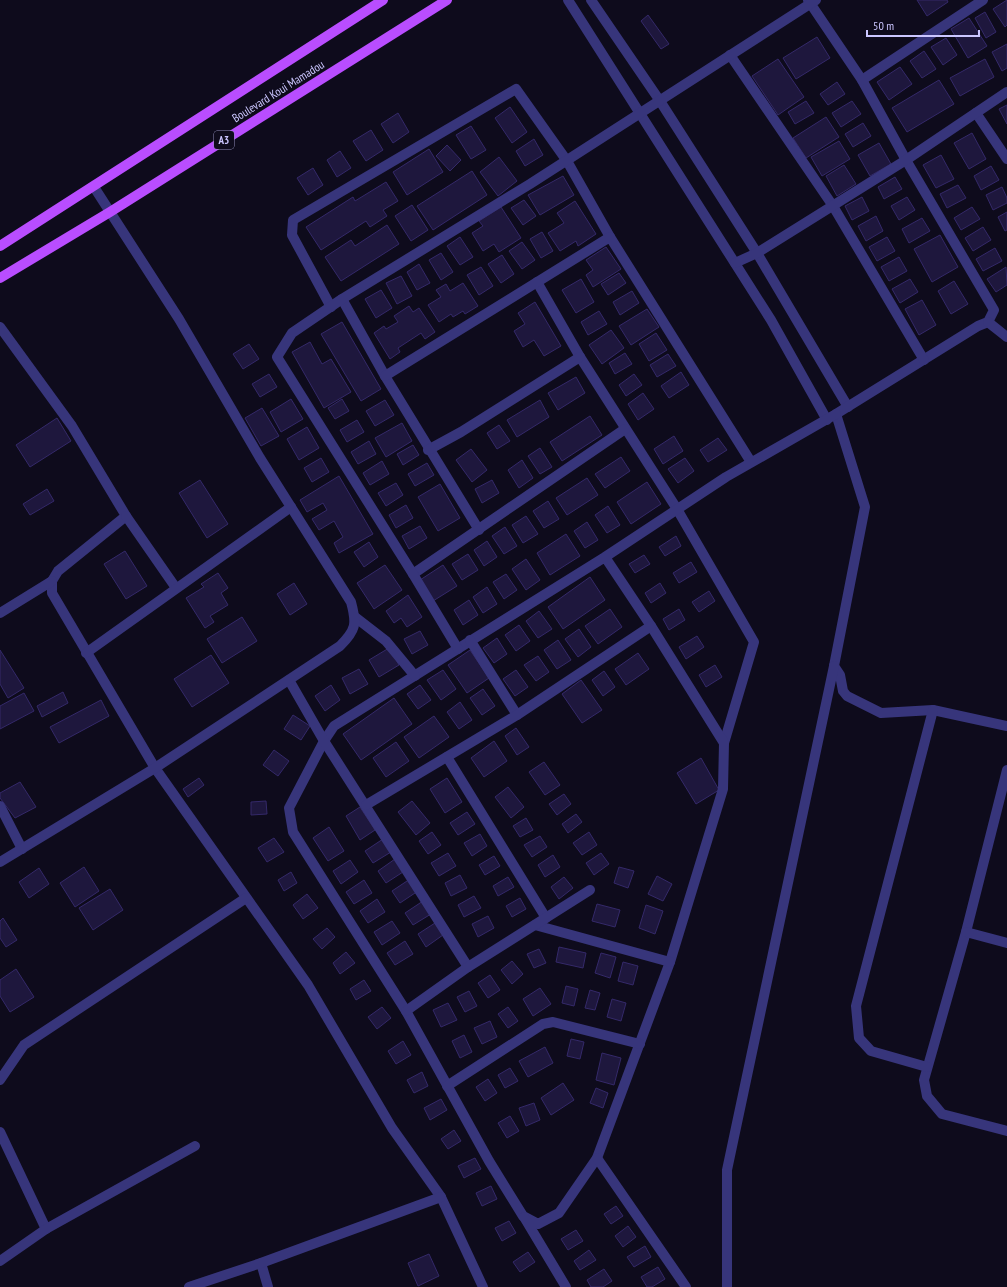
<svg xmlns="http://www.w3.org/2000/svg" width="1007" height="1287" font-family="'PT Sans Narrow',sans-serif">
  <rect width="100%" height="100%" fill="#0e0b1c"/>
  <g fill="#1e173d" stroke="#342969">
    <path d="M917 0H947L948 2 927 16Z"/>
    <path d="M1007 0V25L1005 27 993 9Z"/>
    <path d="M985 12 996 32 986 38 975 18Z"/>
    <path d="M648 15 669 44 661 49 641 21Z"/>
    <path d="M969 18 987 46 968 58 951 29Z"/>
    <path d="M817 37 830 58 796 79 783 58Z"/>
    <path d="M946 38 957 55 943 65 931 47Z"/>
    <path d="M1007 44V68L1002 71 992 52Z"/>
    <path d="M924 51 936 69 922 78 910 61Z"/>
    <path d="M778 59 804 97 778 115 752 76Z"/>
    <path d="M985 59 994 77 960 96 950 78Z"/>
    <path d="M900 67 912 84 889 100 877 82Z"/>
    <path d="M939 80 954 104 907 132 892 108Z"/>
    <path d="M837 82 845 94 828 105 820 94Z"/>
    <path d="M806 101 814 113 795 124 788 112Z"/>
    <path d="M852 101 861 114 841 127 832 113Z"/>
    <path d="M1007 105V124L999 109Z"/>
    <path d="M510 107 527 132 512 143 495 118Z"/>
    <path d="M398 113 409 132 393 143 381 124Z"/>
    <path d="M826 117 839 137 806 158 793 138Z"/>
    <path d="M863 123 871 136 853 147 845 134Z"/>
    <path d="M471 126 486 150 471 159 456 135Z"/>
    <path d="M371 130 383 150 366 161 353 141Z"/>
    <path d="M972 133 986 159 969 169 954 143Z"/>
    <path d="M534 139 543 155 525 166 516 151Z"/>
    <path d="M839 141 850 159 822 176 811 157Z"/>
    <path d="M879 143 891 164 870 176 858 155Z"/>
    <path d="M447 145 461 160 450 171 436 156Z"/>
    <path d="M429 149 443 172 407 195 393 172Z"/>
    <path d="M340 151 351 168 337 177 327 160Z"/>
    <path d="M941 155 954 179 936 188 923 165Z"/>
    <path d="M499 157 517 181 498 196 480 172Z"/>
    <path d="M844 165 856 184 837 196 826 176Z"/>
    <path d="M991 166 999 180 981 190 974 176Z"/>
    <path d="M313 168 323 185 308 195 297 178Z"/>
    <path d="M472 171 487 195 433 230 417 206Z"/>
    <path d="M563 176 574 195 540 215 528 195Z"/>
    <path d="M895 177 902 189 884 199 878 187Z"/>
    <path d="M386 182 398 201 383 210 387 216 370 227 366 221 321 250 306 227 353 197 355 201Z"/>
    <path d="M958 185 966 198 947 208 940 194Z"/>
    <path d="M1002 187 1007 198V203L993 210 986 195Z"/>
    <path d="M862 197 869 211 852 220 845 206Z"/>
    <path d="M907 197 915 210 899 220 891 206Z"/>
    <path d="M524 200 536 216 523 225 511 208Z"/>
    <path d="M575 201 596 234 578 246 576 241 560 251 548 233 564 223 557 213Z"/>
    <path d="M412 205 428 230 411 241 395 216Z"/>
    <path d="M501 207 521 238 499 252 494 244 483 251 472 233 483 226 479 221Z"/>
    <path d="M972 207 980 219 961 230 954 218Z"/>
    <path d="M1007 212V230L1005 231 998 217Z"/>
    <path d="M876 216 883 231 866 241 858 226Z"/>
    <path d="M922 218 930 231 909 243 902 229Z"/>
    <path d="M387 225 399 244 341 281 325 257 351 240 355 246Z"/>
    <path d="M983 227 991 240 973 251 965 238Z"/>
    <path d="M542 232 553 251 541 258 530 239Z"/>
    <path d="M940 235 958 267 932 282 914 249Z"/>
    <path d="M460 237 473 257 460 265 447 246Z"/>
    <path d="M887 237 895 251 877 261 869 247Z"/>
    <path d="M522 242 535 260 522 269 509 251Z"/>
    <path d="M606 247 621 269 593 287 586 275 593 270 586 260Z"/>
    <path d="M995 248 1002 261 983 271 976 259Z"/>
    <path d="M441 253 453 272 441 280 429 260Z"/>
    <path d="M502 255 514 274 501 283 488 264Z"/>
    <path d="M899 257 907 271 889 281 881 267Z"/>
    <path d="M419 264 430 283 417 290 407 272Z"/>
    <path d="M481 267 493 286 479 295 467 275Z"/>
    <path d="M1006 267 1007 285 996 292 987 279Z"/>
    <path d="M619 273 626 283 608 295 601 284Z"/>
    <path d="M401 276 412 296 397 304 386 283Z"/>
    <path d="M581 279 594 302 576 313 562 290Z"/>
    <path d="M910 279 918 292 900 303 892 289Z"/>
    <path d="M954 281 968 304 951 314 938 291Z"/>
    <path d="M463 283 478 306 465 314 463 311 453 317 451 314 439 322 428 305 441 297 436 290 446 284 450 291Z"/>
    <path d="M381 290 392 308 376 318 365 299Z"/>
    <path d="M632 291 639 303 620 315 613 302Z"/>
    <path d="M922 300 936 325 919 335 905 309Z"/>
    <path d="M535 302 561 346 544 356 534 340 523 347 514 331 525 324 518 313Z"/>
    <path d="M409 306 413 312 419 308 435 332 425 339 421 333 398 348 400 352 390 359 374 333 384 326 386 329 398 322 394 316Z"/>
    <path d="M647 309 659 327 631 345 619 326Z"/>
    <path d="M599 311 607 324 588 335 581 322Z"/>
    <path d="M342 322 381 389 361 401 321 334Z"/>
    <path d="M611 330 624 348 602 364 589 345Z"/>
    <path d="M656 333 667 350 649 361 639 344Z"/>
    <path d="M310 342 322 364 331 359 351 392 324 408 292 352Z"/>
    <path d="M249 344 259 359 243 369 233 354Z"/>
    <path d="M625 353 632 364 615 374 609 363Z"/>
    <path d="M668 354 676 366 657 377 650 365Z"/>
    <path d="M681 372 689 385 669 398 661 386Z"/>
    <path d="M269 374 277 387 260 397 252 384Z"/>
    <path d="M634 374 642 385 626 396 619 385Z"/>
    <path d="M576 377 585 393 558 410 548 393Z"/>
    <path d="M643 393 654 409 638 420 628 404Z"/>
    <path d="M291 399 303 419 281 432 270 412Z"/>
    <path d="M342 399 349 411 335 419 328 408Z"/>
    <path d="M385 400 394 415 375 426 366 411Z"/>
    <path d="M540 400 549 417 517 437 507 420Z"/>
    <path d="M262 408 279 436 261 446 245 418Z"/>
    <path d="M590 416 602 435 562 461 550 442Z"/>
    <path d="M57 418 71 441 30 467 16 445Z"/>
    <path d="M357 420 364 432 347 442 340 430Z"/>
    <path d="M402 423 412 441 386 457 375 438Z"/>
    <path d="M499 425 510 441 497 449 487 433Z"/>
    <path d="M307 427 319 448 299 460 287 439Z"/>
    <path d="M674 436 683 451 663 464 654 449Z"/>
    <path d="M718 438 727 450 708 462 700 450Z"/>
    <path d="M369 441 376 454 358 464 351 452Z"/>
    <path d="M413 445 419 455 403 465 397 454Z"/>
    <path d="M540 448 552 467 540 474 528 456Z"/>
    <path d="M471 449 487 470 472 482 456 460Z"/>
    <path d="M621 457 630 471 605 488 595 474Z"/>
    <path d="M321 458 329 472 312 482 304 468Z"/>
    <path d="M685 458 694 471 678 483 668 469Z"/>
    <path d="M522 460 533 478 519 488 508 470Z"/>
    <path d="M382 461 389 474 370 485 363 473Z"/>
    <path d="M427 463 434 475 415 486 408 474Z"/>
    <path d="M339 476 373 534 339 553 334 543 343 537 334 521 319 530 312 519 327 510 323 503 307 512 300 500Z"/>
    <path d="M587 478 598 495 567 515 556 498Z"/>
    <path d="M200 480 228 524 207 538 179 493Z"/>
    <path d="M492 480 499 493 482 503 475 489Z"/>
    <path d="M647 482 661 504 631 524 617 502Z"/>
    <path d="M396 483 403 495 386 506 378 493Z"/>
    <path d="M440 484 460 518 438 531 418 497Z"/>
    <path d="M47 489 54 501 30 515 23 504Z"/>
    <path d="M548 501 559 519 544 528 533 511Z"/>
    <path d="M406 505 413 518 396 528 389 515Z"/>
    <path d="M608 506 620 525 607 533 595 515Z"/>
    <path d="M526 516 538 534 523 543 512 525Z"/>
    <path d="M587 522 598 540 585 548 574 531Z"/>
    <path d="M420 526 427 538 409 549 402 536Z"/>
    <path d="M505 527 517 546 504 554 492 536Z"/>
    <path d="M566 534 580 556 550 575 537 553Z"/>
    <path d="M676 536 681 546 665 556 659 547Z"/>
    <path d="M487 541 497 557 484 566 474 550Z"/>
    <path d="M369 542 378 557 364 567 354 552Z"/>
    <path d="M125 551 147 586 126 599 104 564Z"/>
    <path d="M468 554 478 570 462 580 452 564Z"/>
    <path d="M644 555 650 564 635 573 629 564Z"/>
    <path d="M526 559 540 580 526 590 512 569Z"/>
    <path d="M691 562 697 572 679 583 673 573Z"/>
    <path d="M385 565 402 590 374 609 357 583Z"/>
    <path d="M443 565 457 586 433 601 420 580Z"/>
    <path d="M218 573 228 588 221 593 228 605 210 616 214 622 205 628 186 598 204 587 201 584Z"/>
    <path d="M506 574 517 590 504 599 493 582Z"/>
    <path d="M590 577 605 600 563 629 548 607Z"/>
    <path d="M294 583 307 604 290 615 277 594Z"/>
    <path d="M660 583 666 593 651 603 645 593Z"/>
    <path d="M487 587 497 604 483 613 473 597Z"/>
    <path d="M709 591 715 601 699 612 692 602Z"/>
    <path d="M408 595 422 617 407 627 401 618 394 623 386 611Z"/>
    <path d="M469 600 478 615 463 625 454 610Z"/>
    <path d="M610 609 622 627 598 644 585 626Z"/>
    <path d="M679 609 685 620 669 630 663 619Z"/>
    <path d="M539 611 552 629 538 638 526 621Z"/>
    <path d="M242 617 257 641 222 663 207 639Z"/>
    <path d="M519 625 530 641 516 651 505 635Z"/>
    <path d="M579 629 591 647 578 657 565 639Z"/>
    <path d="M420 631 428 645 412 654 404 639Z"/>
    <path d="M697 636 704 647 686 659 679 647Z"/>
    <path d="M497 638 507 654 494 663 483 648Z"/>
    <path d="M558 640 571 660 557 669 544 650Z"/>
    <path d="M389 648 399 665 379 677 369 660Z"/>
    <path d="M0 650 24 688 8 698 0 684Z"/>
    <path d="M470 650 489 678 467 693 448 665Z"/>
    <path d="M638 653 649 669 626 685 615 669Z"/>
    <path d="M211 655 229 683 192 707 174 679Z"/>
    <path d="M538 656 549 672 536 681 524 665Z"/>
    <path d="M715 665 722 677 706 687 699 675Z"/>
    <path d="M359 669 368 684 350 694 342 678Z"/>
    <path d="M443 670 456 689 441 700 427 680Z"/>
    <path d="M516 670 528 687 515 696 503 679Z"/>
    <path d="M604 671 615 687 603 696 592 680Z"/>
    <path d="M581 680 602 710 582 723 562 694Z"/>
    <path d="M331 685 340 700 325 711 315 696Z"/>
    <path d="M420 685 431 700 418 709 407 694Z"/>
    <path d="M483 689 495 706 482 715 470 698Z"/>
    <path d="M63 692 68 703 42 717 37 706Z"/>
    <path d="M24 693 34 711 0 729V706Z"/>
    <path d="M394 698 412 724 361 760 343 734Z"/>
    <path d="M101 700 109 716 59 743 50 727Z"/>
    <path d="M460 702 472 720 459 729 447 712Z"/>
    <path d="M293 715 310 726 301 740 284 729Z"/>
    <path d="M434 716 449 737 419 758 404 737Z"/>
    <path d="M516 728 529 747 517 755 505 736Z"/>
    <path d="M494 741 507 761 484 777 471 758Z"/>
    <path d="M396 742 409 761 386 777 373 758Z"/>
    <path d="M274 750 289 761 278 776 263 765Z"/>
    <path d="M701 758 719 790 696 804 677 773Z"/>
    <path d="M544 762 560 785 545 795 529 772Z"/>
    <path d="M199 778 204 785 188 797 183 789Z"/>
    <path d="M447 778 462 802 445 813 430 789Z"/>
    <path d="M20 782 36 807 15 818 0 798V793Z"/>
    <path d="M508 787 524 807 511 818 495 797Z"/>
    <path d="M564 794 571 804 557 815 549 804Z"/>
    <path d="M266 801 267 814 251 815V802Z"/>
    <path d="M412 801 430 823 416 835 398 812Z"/>
    <path d="M360 807 375 830 360 840 346 816Z"/>
    <path d="M467 812 475 824 458 835 450 823Z"/>
    <path d="M576 814 582 822 568 833 562 824Z"/>
    <path d="M526 818 533 830 520 837 513 826Z"/>
    <path d="M329 827 344 851 328 861 313 838Z"/>
    <path d="M432 832 441 845 428 854 419 841Z"/>
    <path d="M589 832 597 845 582 855 573 843Z"/>
    <path d="M480 834 487 846 472 856 464 843Z"/>
    <path d="M540 836 547 847 532 857 524 845Z"/>
    <path d="M274 838 284 852 267 862 258 848Z"/>
    <path d="M383 839 391 852 373 863 365 851Z"/>
    <path d="M448 853 456 866 439 876 431 863Z"/>
    <path d="M601 853 609 864 594 875 586 863Z"/>
    <path d="M553 855 560 867 545 877 538 865Z"/>
    <path d="M494 856 500 866 485 875 479 865Z"/>
    <path d="M395 859 403 872 386 883 378 871Z"/>
    <path d="M350 860 358 872 341 884 333 871Z"/>
    <path d="M84 867 99 891 75 907 60 883Z"/>
    <path d="M619 867 634 871 628 888 614 883Z"/>
    <path d="M39 868 49 884 29 898 19 882Z"/>
    <path d="M291 872 297 883 284 891 278 880Z"/>
    <path d="M460 875 467 888 451 896 445 883Z"/>
    <path d="M657 876 672 884 663 901 648 894Z"/>
    <path d="M508 877 514 887 498 896 493 886Z"/>
    <path d="M564 877 573 888 559 899 551 887Z"/>
    <path d="M410 879 418 891 400 903 392 891Z"/>
    <path d="M364 880 372 893 354 904 346 892Z"/>
    <path d="M110 889 123 910 93 930 79 908Z"/>
    <path d="M307 894 318 908 303 919 293 905Z"/>
    <path d="M474 896 481 908 464 917 458 905Z"/>
    <path d="M520 898 526 909 512 917 506 906Z"/>
    <path d="M377 899 385 912 368 923 360 911Z"/>
    <path d="M423 901 431 914 413 925 405 913Z"/>
    <path d="M597 904 620 910 615 927 592 921Z"/>
    <path d="M646 905 663 911 655 934 639 928Z"/>
    <path d="M488 916 494 928 478 937 472 924Z"/>
    <path d="M3 918 17 940 6 947 0 938V921Z"/>
    <path d="M392 921 400 933 382 945 374 932Z"/>
    <path d="M435 923 443 935 426 947 418 934Z"/>
    <path d="M327 928 335 937 322 949 313 939Z"/>
    <path d="M405 941 413 954 395 965 387 953Z"/>
    <path d="M559 947 586 953 583 968 556 962Z"/>
    <path d="M539 949 546 963 534 968 527 954Z"/>
    <path d="M346 952 355 963 340 974 333 963Z"/>
    <path d="M601 953 616 957 610 978 595 973Z"/>
    <path d="M512 961 523 974 512 984 501 970Z"/>
    <path d="M623 962 638 966 633 985 618 981Z"/>
    <path d="M16 969 34 997 10 1012 0 996V980Z"/>
    <path d="M490 975 500 990 488 998 478 983Z"/>
    <path d="M364 980 371 991 356 1000 350 989Z"/>
    <path d="M566 986 578 989 574 1006 562 1003Z"/>
    <path d="M540 988 551 1004 533 1016 523 999Z"/>
    <path d="M590 990 600 993 595 1010 585 1008Z"/>
    <path d="M469 991 477 1006 465 1012 457 997Z"/>
    <path d="M612 999 626 1003 621 1021 607 1017Z"/>
    <path d="M448 1003 457 1020 441 1027 433 1010Z"/>
    <path d="M382 1007 391 1018 377 1029 368 1017Z"/>
    <path d="M508 1007 518 1021 508 1028 498 1014Z"/>
    <path d="M490 1021 497 1037 482 1044 474 1028Z"/>
    <path d="M464 1035 472 1052 460 1058 452 1041Z"/>
    <path d="M571 1039 584 1042 580 1059 567 1056Z"/>
    <path d="M403 1041 411 1055 396 1064 388 1051Z"/>
    <path d="M545 1047 553 1063 528 1077 519 1061Z"/>
    <path d="M602 1053 621 1058 614 1085 596 1080Z"/>
    <path d="M510 1068 518 1081 505 1088 498 1075Z"/>
    <path d="M422 1072 428 1086 414 1093 407 1080Z"/>
    <path d="M488 1079 497 1093 485 1101 476 1087Z"/>
    <path d="M563 1083 574 1100 551 1115 541 1098Z"/>
    <path d="M596 1088 608 1093 603 1108 590 1103Z"/>
    <path d="M441 1099 447 1110 430 1120 424 1108Z"/>
    <path d="M534 1103 540 1120 526 1126 519 1108Z"/>
    <path d="M510 1116 519 1131 507 1138 498 1123Z"/>
    <path d="M454 1130 461 1141 448 1149 441 1139Z"/>
    <path d="M475 1158 481 1169 464 1178 458 1166Z"/>
    <path d="M491 1186 497 1199 482 1206 476 1193Z"/>
    <path d="M616 1206 623 1216 611 1224 604 1214Z"/>
    <path d="M509 1221 516 1233 502 1241 495 1228Z"/>
    <path d="M628 1226 636 1237 623 1247 615 1236Z"/>
    <path d="M576 1230 583 1241 568 1250 561 1239Z"/>
    <path d="M645 1246 651 1257 634 1267 627 1257Z"/>
    <path d="M589 1250 596 1260 580 1270 574 1261Z"/>
    <path d="M528 1252 535 1262 520 1272 513 1262Z"/>
    <path d="M429 1254 439 1276 418 1286 408 1263Z"/>
    <path d="M658 1267 665 1279 652 1287H647L641 1277Z"/>
    <path d="M604 1269 612 1281 603 1287H591L587 1280Z"/>
  </g>
  <g fill="none" stroke-linecap="round" stroke-linejoin="round">
    <g stroke="#37357b" stroke-width="10">
      <path d="M568 0 771 320 827 420"/>
      <path d="M591 0 660 101 757 253 848 407"/>
      <path d="M808 0 862 80 906 160 994 310 988 322 978 326 836 414 865 507 834 666 840 675 843 691 847 696 881 713 933 710 1007 726"/>
      <path d="M730 55 833 206 924 360"/>
      <path d="M862 80 983 0"/>
      <path d="M976 113 1007 159"/>
      <path d="M735 263 757 253 906 160 1007 92"/>
      <path d="M537 282 580 357 677 509 754 642 724 743"/>
      <path d="M342 299 385 376 479 530"/>
      <path d="M331 307 292 235 293 220 516 89 567 161 610 237"/>
      <path d="M988 322 1007 337"/>
      <path d="M0 327 72 426 126 516 58 571 52 581V593L155 768 308 985 392 1128 441 1197 483 1287"/>
      <path d="M385 376 610 237 751 462"/>
      <path d="M428 450 461 432 580 357"/>
      <path d="M126 516 176 588"/>
      <path d="M605 557 651 626 724 743 723 789 670 962 597 1158 559 1213 538 1224 523 1216 489 1161 406 1011 293 832 289 808 324 741 334 726 605 557 726 477 836 414"/>
      <path d="M413 574 625 429"/>
      <path d="M0 613 52 581"/>
      <path d="M355 617 386 641 415 676"/>
      <path d="M470 640 517 715"/>
      <path d="M458 649 413 574 277 357 292 333 342 299 530 184 816 0"/>
      <path d="M86 653 291 507"/>
      <path d="M289 680 324 741 468 967"/>
      <path d="M447 757 546 918"/>
      <path d="M1007 770 966 932 924 1080 927 1096 942 1114 1007 1131"/>
      <path d="M366 805 517 715 651 626"/>
      <path d="M0 806 22 849"/>
      <path d="M0 862 155 768 340 646C356 630 357 624 351 602L260 458 179 319 94 187"/>
      <path d="M535 925 670 962"/>
      <path d="M966 932 1007 943"/>
      <path d="M406 1011 468 967 590 890"/>
      <path d="M927 1067 871 1051 859 1038 856 1006 933 710"/>
      <path d="M0 1080 24 1045 246 898"/>
      <path d="M447 1086 543 1024 553 1022 640 1044"/>
      <path d="M0 1132 46 1229"/>
      <path d="M597 1158 686 1287"/>
      <path d="M524 1217 566 1287"/>
      <path d="M0 1261 46 1229 195 1146"/>
      <path d="M261 1263 268 1287"/>
      <path d="M189 1287 261 1263 441 1197"/>
      <path d="M727 1287V1170L834 666"/>
    </g>
    <g stroke="#b94dff" stroke-width="10">
      <path d="M0 246 383 0"/>
      <path d="M0 278 110 212 447 0"/>
    </g>
  </g>
  <g text-anchor="middle" dominant-baseline="central" stroke-width="3" stroke-linejoin="round" paint-order="stroke">
    <rect fill="#0e0b1c" stroke="#928ebb" stroke-width="1" x="214" y="131" width="20" height="18" rx="3"/>
    <g font-size="11" font-weight="bold" fill="#cbc6ff">
      <text x="224" y="140">A3</text>
    </g>
    <g font-size="12" fill="#cbc6ff" stroke="#0e0b1c">
      <text transform="translate(278 91) rotate(-32)">Boulevard Koui Mamadou</text>
    </g>
  </g>
  <path d="M867 30v6h112v-6" fill="none" stroke="#cbc6ff" stroke-width="2"/>
  <text x="873" y="30" font-size="12" fill="#cbc6ff" stroke="#0e0b1c" stroke-width="3" paint-order="stroke">50 m</text>
</svg>
